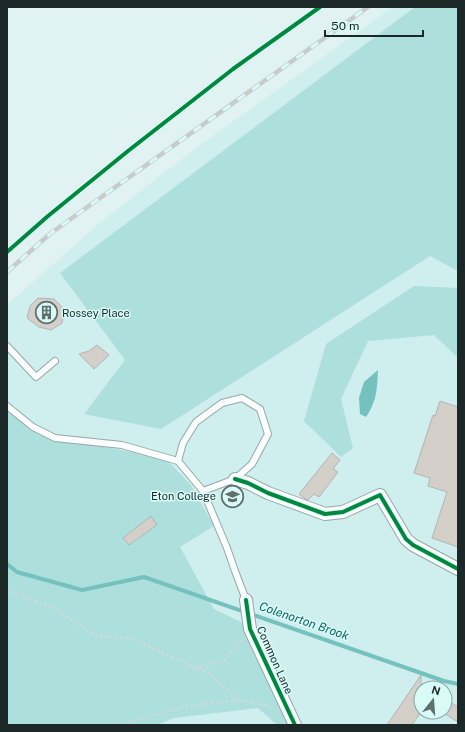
<svg xmlns="http://www.w3.org/2000/svg" width="465" height="732" font-family="'Public Sans',sans-serif">
  <rect width="100%" height="100%" fill="#e0f3f2"/>
  <path fill="#ceefed" fill-rule="evenodd" d="M393 7H458V725H7V305L103 220 200 145ZM421 688H445V712H421Z"/>
  <g fill="#addfdd">
    <path d="M415 7H458V271L430 256 161 429 84 414 125 360 60 273Z"/>
    <path d="M414 286 458 288V358L434 335 368 341 341 399 353 448 341 457 304 421 326 344Z"/>
    <path d="M7 404 51 438 151 455 171 464 191 485 214 526 180 547 214 609 243 623 291 725H277L258 708 174 718 157 725H7Z"/>
  </g>
  <path fill="#75c1be" d="M378 370C377 389 377 401 366 417L360 414 359 398 364 382Z"/>
  <g fill="none" stroke-linecap="round" stroke-linejoin="round">
    <path stroke="#75c1be" stroke-width="4" d="M7 564 17 572 82 590 144 577 444 681 458 684"/>
  </g>
  <g fill="#d4cfc9" stroke="#b1b5b3">
    <path d="M38 298 54 299 64 309 62 323 51 330 39 327 27 318 30 306Z"/>
    <path d="M97 345 109 355 94 369 79 354 89 351Z"/>
    <path d="M440 401 458 407V547L432 538 447 492 428 486 430 478 414 473 433 415 435 416Z"/>
    <path d="M332 453 340 460 333 469 338 472 319 497 314 494 308 500 304 498 299 494Z"/>
    <path d="M151 516 157 525 129 545 123 538Z"/>
    <path d="M421 675V712L412 725H387Z"/>
    <path d="M445 699 458 707V722L445 714Z"/>
  </g>
  <g fill="none" stroke-linecap="round" stroke-linejoin="round">
    <defs>
      <g id="lane">
        <path d="M7 346 36 377 55 361"/>
        <path d="M7 406 33 427 55 438 122 445 178 461"/>
        <path d="M203 491 235 479 252 464 268 434 260 409 242 398 222 403 196 422 183 443 178 461 203 491 227 548 235 571 246 600"/>
      </g>
      <g id="street">
        <path d="M235 479 248 483 268 493 325 514 343 512 380 495 406 539 413 545 458 569"/>
        <path d="M246 600 250 629 295 725"/>
      </g>
    </defs>
    <use href="#lane" stroke="#98a7a6" stroke-width="8"/>
    <use href="#street" stroke="#98a7a6" stroke-width="14"/>
    <g stroke="#d4dad9" stroke-width="2.5" stroke-dasharray="2 3" stroke-linecap="butt">
      <path d="M7 590 54 608 96 636 131 638 209 674 240 700"/>
      <path d="M195 668 224 661 242 639"/>
      <path d="M124 725 130 722 187 706 240 700 268 706 275 710"/>
    </g>
    <use href="#lane" stroke="#fafdfd" stroke-width="6"/>
    <use href="#street" stroke="#fafdfd" stroke-width="12"/>
    <defs>
      <path id="rail" d="M7 272 51 233 368 7"/>
    </defs>
    <use href="#rail" stroke="#c6cbcb" stroke-width="4.5"/>
    <use href="#rail" stroke="#d8fbf8" stroke-width="3" stroke-dasharray="9" stroke-linecap="butt"/>
    <defs>
      <g id="cycleway">
        <path d="M7 252 48 216 128 151 233 69 320 7"/>
        <path d="M235 479 248 483 268 493 325 514 343 512 380 495 406 539 413 545 458 569"/>
        <path d="M246 600 250 629 295 725"/>
      </g>
    </defs>
    <use href="#cycleway" stroke="#d8fbf8" stroke-width="6"/>
    <use href="#cycleway" stroke="#00873e" stroke-width="4"/>
  </g>
  <defs>
    <symbol id="building-ring" viewBox="-11 -11 22 22"><circle r="9.5" fill="#d8fbf8" stroke="#606f6e" stroke-width="1.5"/><path d="M-4-6H4V6H1V3H-1V6H-4ZM-2.5-4.3h1.7v1.8h-1.7ZM.8-4.3h1.7v1.8H.8ZM-2.5-1h1.7V.8h-1.7ZM.8-1h1.7V.8H.8Z" fill="#606f6e"/></symbol>
    <symbol id="school-ring" viewBox="-11 -11 22 22"><circle r="9.5" fill="#d8fbf8" stroke="#606f6e" stroke-width="1.5"/><path d="M0-5L7-2L0 1L-7-2ZM-4 1L0 2.5L4 1V4Q0 6-4 4Z" fill="#606f6e"/></symbol>
  </defs>
  <g fill-rule="evenodd">
    <use href="#building-ring" x="34" y="300" width="25" height="25"/>
    <use href="#school-ring" x="220" y="484" width="25" height="25"/>
  </g>
  <g text-anchor="middle" dominant-baseline="central" stroke-width="3" stroke-linejoin="round" paint-order="stroke">
    <g font-size="11" fill="#1b2827" stroke="#d8fbf8" text-anchor="start">
      <text x="62" y="313">Rossey Place</text>
      <text x="216" y="496" text-anchor="end">Eton College</text>
    </g>
    <g font-size="11" fill="#1b2827" stroke="#d8fbf8">
      <text transform="translate(275 660) rotate(66)">Common Lane</text>
    </g>
    <g font-size="12" font-style="italic" fill="#106462" stroke="#d8fbf8">
      <text transform="translate(304 621) rotate(19)">Colenorton Brook</text>
    </g>
  </g>
  <rect width="465" height="732" fill="none" stroke="#1b2827" stroke-width="16"/>
  <g transform="translate(433 700) rotate(17)"><circle r="19" fill="#d8fbf8" stroke="#8ca7a4"/>
  <path d="M0-3L7 15L0 10L-7 15Z" fill="#606f6e"/>
  <text y="-6" font-size="11" font-weight="bold" text-anchor="middle" fill="#1b2827">N</text>
  </g>
  <path d="M325 30v6h98v-6" fill="none" stroke="#1b2827" stroke-width="2"/>
  <text x="331" y="30" font-size="12" fill="#1b2827" stroke="#d8fbf8" stroke-width="3" paint-order="stroke">50 m</text>
</svg>
